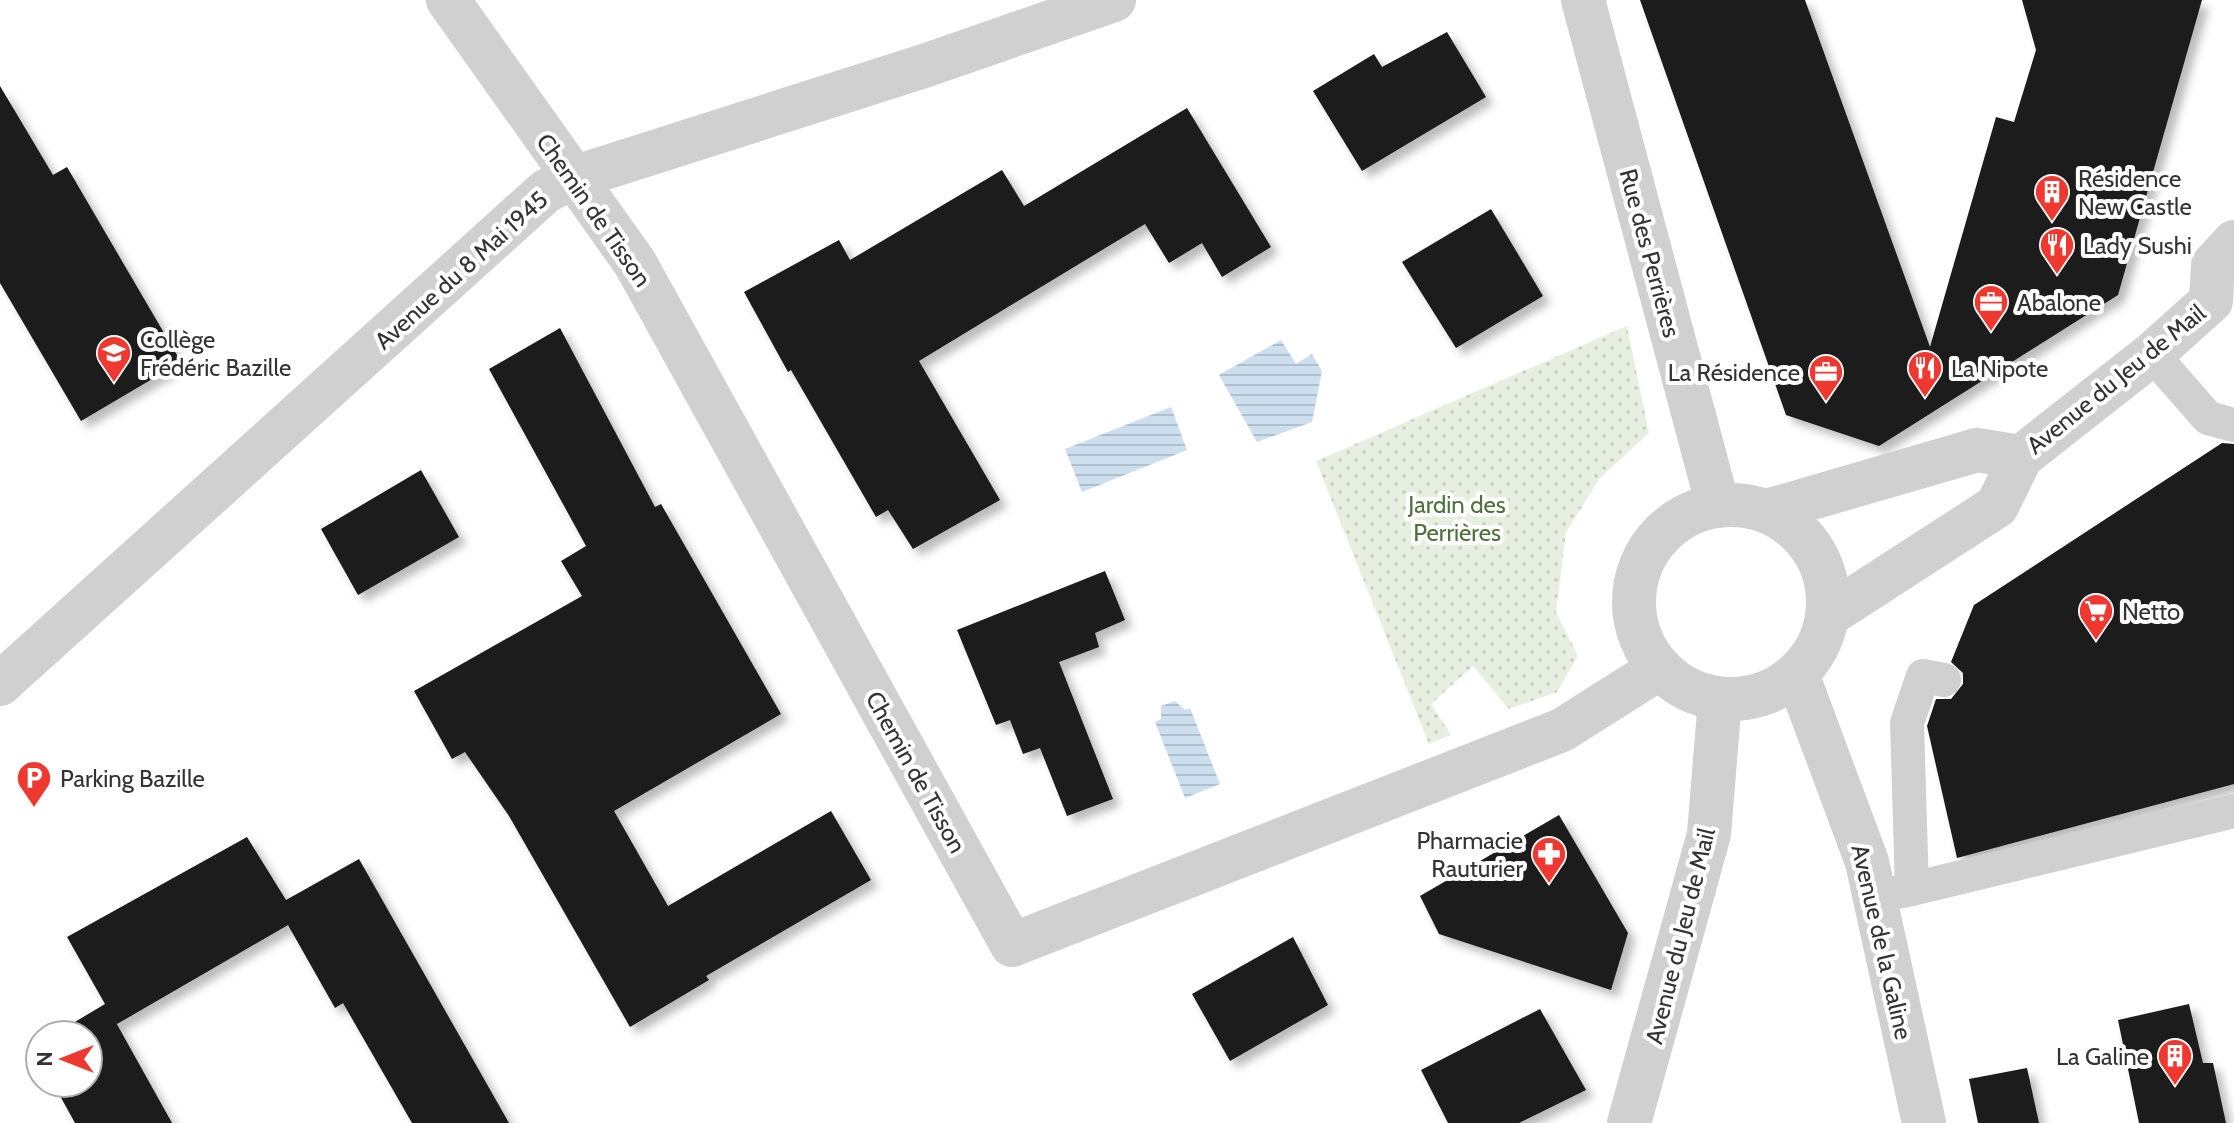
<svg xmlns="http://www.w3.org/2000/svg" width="2234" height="1123" font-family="Cabin,sans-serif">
  <defs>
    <pattern id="park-dots" width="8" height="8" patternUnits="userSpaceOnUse" patternTransform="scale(2)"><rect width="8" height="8" fill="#e7efe1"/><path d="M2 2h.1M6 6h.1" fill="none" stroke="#c7cdc2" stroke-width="1.8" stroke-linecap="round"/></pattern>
    <pattern id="water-rules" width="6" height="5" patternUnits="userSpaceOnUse" patternTransform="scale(2)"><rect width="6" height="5" fill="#cddeef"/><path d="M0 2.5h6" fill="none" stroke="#b0bfcd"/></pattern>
    <filter id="shadow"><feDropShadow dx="7" dy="7" stdDeviation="4" flood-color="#0004"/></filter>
  </defs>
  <rect width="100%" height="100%" fill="#fff"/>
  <path fill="url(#park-dots)" d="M1627 326 1649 433 1600 478 1566 532 1556 612 1578 656 1557 692 1509 709 1473 666 1431 704 1451 735 1429 744 1316 461Z"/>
  <g fill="url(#water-rules)">
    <path d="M1281 340 1296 364 1312 354 1322 371 1312 422 1257 442 1219 375Z"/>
    <path d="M1171 407 1187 450 1082 492 1065 449Z"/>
    <path d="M1175 701 1185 710 1190 708 1220 784 1185 798 1155 722 1161 719V706Z"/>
  </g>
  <g fill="#1a1a1a" filter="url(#shadow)">
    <path d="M1640 0H1805L1930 347 1996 117 2014 122 2036 50 2022 0H2202L2118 295 1879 446 1786 415Z"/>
    <path d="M1447 32 1486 97 1362 171 1313 91 1374 54 1382 67Z"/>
    <path d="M0 86 53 175 67 167 181 362 81 421 0 283Z"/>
    <path d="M1187 108 1271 247 1222 277 1202 243 1169 263 1145 224 919 361 1000 500 913 549 888 510 876 517 791 370 788 372 744 292 839 240 850 260 1002 170 1024 206Z"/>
    <path d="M1491 209 1543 296 1456 348 1402 262Z"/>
    <path d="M560 328 655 507 661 504 781 714 614 811 668 906 831 811 871 880 706 976 709 980 630 1027 509 816 465 752 452 759 414 691 582 596 561 561 586 546 489 369Z"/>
    <path d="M2222 443 2234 444V784L1957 858 1927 726 1936 699H1951L1963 684V673L1951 662 1974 605Z"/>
    <path d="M421 470 459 537 358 595 321 529Z"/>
    <path d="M1105 571 1125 620 1095 633 1099 647 1059 662 1113 799 1067 816 1040 748 1023 754 1010 720 996 725 957 630Z"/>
    <path d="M1559 815 1628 933 1611 990 1439 934 1420 896Z"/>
    <path d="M247 837 286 900 359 859 509 1123H412L343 1003 335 1008 288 925 117 1024 114 1019 172 1123H75L53 1083H88V1035H53L105 1004 67 937Z"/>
    <path d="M1293 937 1328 1005 1230 1061 1192 994Z"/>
    <path d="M2189 1004 2203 1063H2213L2226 1123H2139L2118 1020Z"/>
    <path d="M1540 1009 1586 1090 1519 1123H1448L1421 1070Z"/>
    <path d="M2027 1068 2039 1123H1978L1969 1079Z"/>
  </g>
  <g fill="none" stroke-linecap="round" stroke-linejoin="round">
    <g stroke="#d0d0d0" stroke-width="34">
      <path d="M2152 354 2208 418 2234 425"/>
      <path d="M1912 889 2234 811"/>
      <path d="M1889 894 1912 889 1907 723 1923 676 1944 680"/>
    </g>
    <g stroke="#d0d0d0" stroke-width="44">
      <path d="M448 0 635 263 1012 945 1562 730 1660 668"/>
      <path d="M1583 0 1718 506"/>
      <path d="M1797 674 1867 862 1924 1123"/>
      <path d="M0 684 546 191 573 178 924 66 1114 0"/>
    </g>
    <g stroke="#d0d0d0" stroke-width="44">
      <circle cx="1731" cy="602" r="97"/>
      <path d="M1767 511 1977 450 2021 457"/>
      <path d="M1827 616 1997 506 2021 457 2152 354 2211 301 2213 265 2234 242"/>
      <path d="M1629 1123 1709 834 1720 699"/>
    </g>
  </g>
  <defs>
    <symbol id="building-pin" viewBox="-11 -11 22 30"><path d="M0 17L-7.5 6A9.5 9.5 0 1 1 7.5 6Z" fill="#ee3830" stroke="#fff"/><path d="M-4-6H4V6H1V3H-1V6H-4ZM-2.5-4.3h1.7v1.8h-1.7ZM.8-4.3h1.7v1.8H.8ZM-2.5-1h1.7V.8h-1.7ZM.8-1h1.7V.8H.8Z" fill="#fff"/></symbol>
    <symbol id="restaurant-pin" viewBox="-11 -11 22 30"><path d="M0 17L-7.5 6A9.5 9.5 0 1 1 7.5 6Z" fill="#ee3830" stroke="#fff"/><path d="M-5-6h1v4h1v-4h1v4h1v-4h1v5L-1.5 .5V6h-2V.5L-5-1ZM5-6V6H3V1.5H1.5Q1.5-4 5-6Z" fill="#fff"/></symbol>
    <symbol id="office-pin" viewBox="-11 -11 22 30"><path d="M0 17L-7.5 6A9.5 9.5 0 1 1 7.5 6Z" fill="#ee3830" stroke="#fff"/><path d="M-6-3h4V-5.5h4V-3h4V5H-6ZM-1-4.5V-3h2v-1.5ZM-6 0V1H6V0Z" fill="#fff"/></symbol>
    <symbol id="school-pin" viewBox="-11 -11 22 30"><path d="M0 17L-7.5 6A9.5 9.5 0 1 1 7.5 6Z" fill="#ee3830" stroke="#fff"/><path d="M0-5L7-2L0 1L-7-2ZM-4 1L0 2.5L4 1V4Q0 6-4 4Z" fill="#fff"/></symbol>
    <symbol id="supermarket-pin" viewBox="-11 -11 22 30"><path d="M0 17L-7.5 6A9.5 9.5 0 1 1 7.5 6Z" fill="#ee3830" stroke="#fff"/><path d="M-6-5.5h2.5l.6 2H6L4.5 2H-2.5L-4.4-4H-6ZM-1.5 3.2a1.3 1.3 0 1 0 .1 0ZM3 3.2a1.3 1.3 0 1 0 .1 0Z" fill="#fff"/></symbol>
    <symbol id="parking-pin" viewBox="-11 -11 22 30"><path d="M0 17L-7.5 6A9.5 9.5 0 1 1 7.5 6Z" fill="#ee3830" stroke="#fff"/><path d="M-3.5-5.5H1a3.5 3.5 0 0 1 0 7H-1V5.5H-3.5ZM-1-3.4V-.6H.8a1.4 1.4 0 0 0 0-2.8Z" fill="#fff"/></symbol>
    <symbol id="pharmacy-pin" viewBox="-11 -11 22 30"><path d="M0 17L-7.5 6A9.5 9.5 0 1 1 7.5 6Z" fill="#ee3830" stroke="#fff"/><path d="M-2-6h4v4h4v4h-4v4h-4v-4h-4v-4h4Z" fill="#fff"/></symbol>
  </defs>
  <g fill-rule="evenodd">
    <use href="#building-pin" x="2032" y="172" width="40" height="54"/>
    <use href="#restaurant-pin" x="2037" y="225" width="40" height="54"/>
    <use href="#office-pin" x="1971" y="282" width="40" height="54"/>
    <use href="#school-pin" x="94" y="333" width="40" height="54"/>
    <use href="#restaurant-pin" x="1905" y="348" width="40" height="54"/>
    <use href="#office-pin" x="1806" y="352" width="40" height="54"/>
    <use href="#supermarket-pin" x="2076" y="591" width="40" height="54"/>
    <use href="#parking-pin" x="14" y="758" width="40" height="54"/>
    <use href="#pharmacy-pin" x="1529" y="834" width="40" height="54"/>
    <use href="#building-pin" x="2155" y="1036" width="40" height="54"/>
  </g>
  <g text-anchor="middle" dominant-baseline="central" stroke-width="8" stroke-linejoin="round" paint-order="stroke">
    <g font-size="24" fill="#333" stroke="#fff" text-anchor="start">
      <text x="2078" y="178">Résidence<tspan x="2078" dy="28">New Castle</tspan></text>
      <text x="2083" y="245">Lady Sushi</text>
      <text x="2017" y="302">Abalone</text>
      <text x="140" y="339">Collège<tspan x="140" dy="28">Frédéric Bazille</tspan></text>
      <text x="1951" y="368">La Nipote</text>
      <text x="1800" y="372" text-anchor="end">La Résidence</text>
      <text x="2122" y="611">Netto</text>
      <text x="60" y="778">Parking Bazille</text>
      <text x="1523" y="840" text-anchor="end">Pharmacie<tspan x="1523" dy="28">Rauturier</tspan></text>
      <text x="2149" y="1056" text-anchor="end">La Galine</text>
    </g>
    <g font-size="24" fill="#333" stroke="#fff">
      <text transform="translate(594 210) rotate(55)">Chemin de Tisson</text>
      <text transform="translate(1650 253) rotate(75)">Rue des Perrières</text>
      <text transform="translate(461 270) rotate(-42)">Avenue du 8 Mai 1945</text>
      <text transform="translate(2116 379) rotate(-39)">Avenue du Jeu de Mail</text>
      <text transform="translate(916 772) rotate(61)">Chemin de Tisson</text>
      <text transform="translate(1680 936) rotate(-76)">Avenue du Jeu de Mail</text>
      <text transform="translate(1882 942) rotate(77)">Avenue de la Galine</text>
    </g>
    <g font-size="24" fill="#4f723c" stroke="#fff">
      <text x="1457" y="504">Jardin des<tspan x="1457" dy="28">Perrières</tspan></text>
    </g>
  </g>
  <g transform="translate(64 1059) rotate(270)"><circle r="38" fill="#ffffff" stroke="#adadad" stroke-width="2"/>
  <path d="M0-6L14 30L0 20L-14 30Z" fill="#ee3830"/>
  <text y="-12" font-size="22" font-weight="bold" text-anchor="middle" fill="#333333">N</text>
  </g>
</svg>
